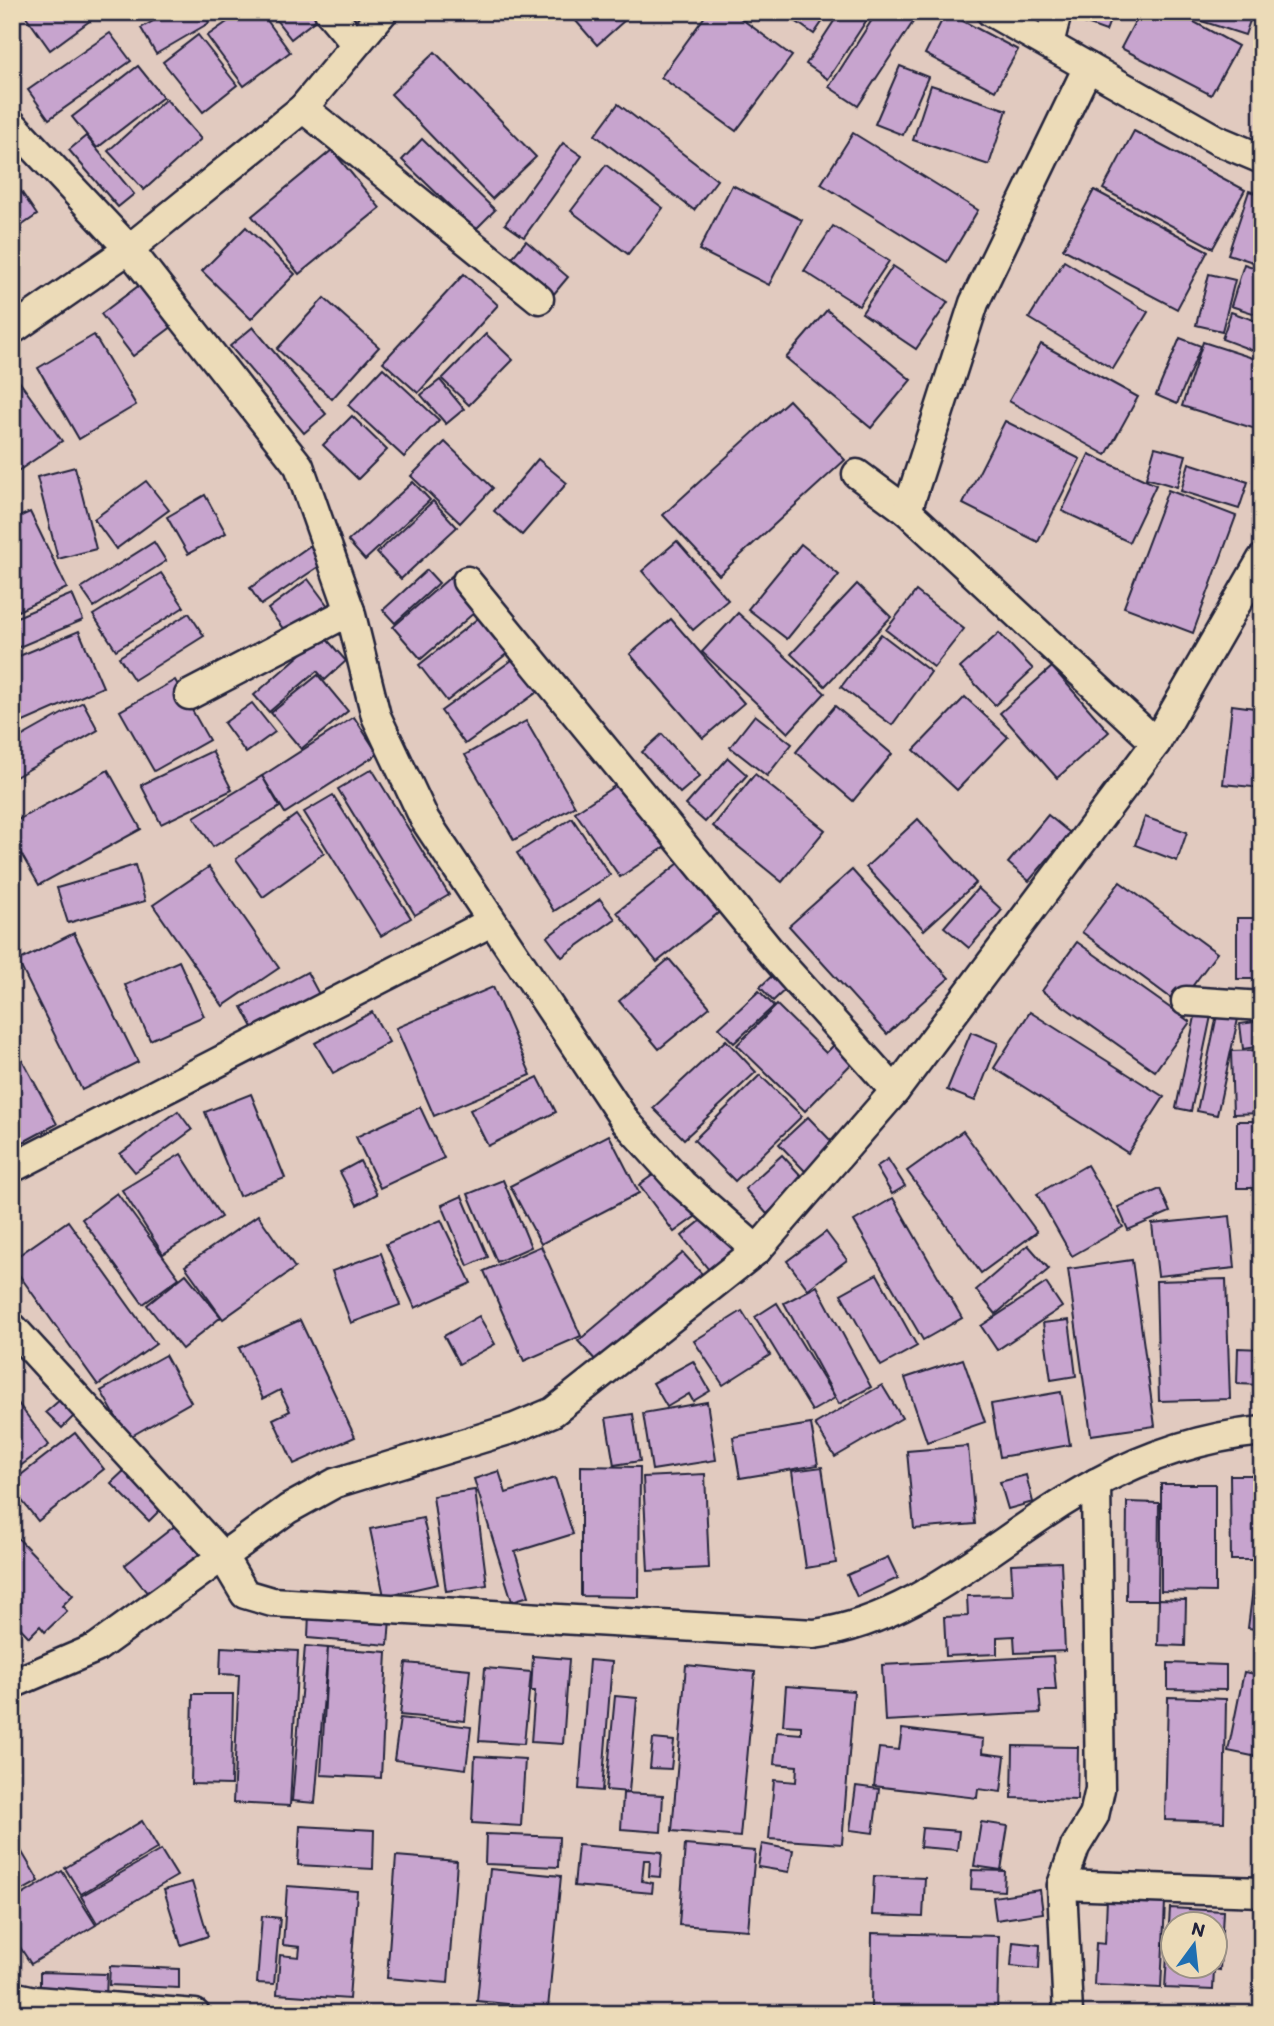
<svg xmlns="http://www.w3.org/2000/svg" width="1274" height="2026" font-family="Itim,sans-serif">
  <rect width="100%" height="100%" fill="#e1cabf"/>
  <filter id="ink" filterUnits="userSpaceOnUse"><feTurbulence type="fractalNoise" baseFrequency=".0143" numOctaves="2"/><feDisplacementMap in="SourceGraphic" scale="14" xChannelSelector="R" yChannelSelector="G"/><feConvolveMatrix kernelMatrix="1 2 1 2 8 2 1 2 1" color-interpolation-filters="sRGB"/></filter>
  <g filter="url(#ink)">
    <g fill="#c7a4ce" stroke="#22223b" stroke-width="2" fill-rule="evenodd">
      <path d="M23 12H92L95 17 50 50Z"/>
      <path d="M169 12H203L209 23 156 54 141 28Z"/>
      <path d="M219 12H261L290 52 244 86 207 36 227 22Z"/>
      <path d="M270 12H313L318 18 291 39Z"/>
      <path d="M568 12H634L597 45Z"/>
      <path d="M708 12H732L792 56 736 131 661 77Z"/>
      <path d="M795 12H829L814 34 791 18Z"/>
      <path d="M840 12H872L828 79 806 64Z"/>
      <path d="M877 12 919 13 858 106 829 87Z"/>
      <path d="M946 12 1018 50 995 91 925 54Z"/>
      <path d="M1081 12H1113L1106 31 1078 21Z"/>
      <path d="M1140 12H1176L1238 46 1211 95 1121 48Z"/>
      <path d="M1187 12H1253L1245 35 1186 16Z"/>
      <path d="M110 33 131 61 49 119 28 90Z"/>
      <path d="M198 35 237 85 203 112 163 62Z"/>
      <path d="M435 52 536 157 492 199 391 94Z"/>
      <path d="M138 66 163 97 97 148 72 117Z"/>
      <path d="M900 66 928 77 903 135 875 124Z"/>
      <path d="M931 85 1007 110 989 165 913 140Z"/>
      <path d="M166 99 201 139 144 190 108 151Z"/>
      <path d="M618 104 717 180 694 210 595 135Z"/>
      <path d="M1134 131 1245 190 1213 248 1103 189Z"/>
      <path d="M853 133 978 210 947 262 821 184Z"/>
      <path d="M86 136 134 194 118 207 69 150Z"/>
      <path d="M422 139 495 210 475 230 402 160Z"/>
      <path d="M563 143 582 156 524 237 505 224Z"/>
      <path d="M332 150 380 208 299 274 252 216Z"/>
      <path d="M606 165 663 208 628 254 571 211Z"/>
      <path d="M12 178 37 215 12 232Z"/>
      <path d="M732 185 802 220 769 285 699 250Z"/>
      <path d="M1094 190 1208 251 1177 309 1063 249Z"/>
      <path d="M1249 191 1262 195V265L1228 254Z"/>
      <path d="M833 226 889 261 859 306 804 271Z"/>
      <path d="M246 227 295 274 251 319 202 271Z"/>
      <path d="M526 241 568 277 553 295 510 260Z"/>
      <path d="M1064 261 1148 312 1113 369 1029 318Z"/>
      <path d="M1244 264 1262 270V316L1231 306Z"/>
      <path d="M893 266 948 302 916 349 862 313Z"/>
      <path d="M464 274 498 305 418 393 383 362Z"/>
      <path d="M1209 274 1235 280 1222 331 1196 325Z"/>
      <path d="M141 284 173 326 133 356 101 314Z"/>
      <path d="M324 298 379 347 332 399 277 349Z"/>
      <path d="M827 310 911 380 871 428 786 358Z"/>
      <path d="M1231 312 1262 323V354L1222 339Z"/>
      <path d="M253 327 326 414 304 433 230 346Z"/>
      <path d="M486 334 513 360 469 405 442 379Z"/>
      <path d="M94 335 136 405 79 439 38 368Z"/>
      <path d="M1180 338 1201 346 1177 404 1156 395Z"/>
      <path d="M1203 342 1262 361V431L1182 406Z"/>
      <path d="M1041 344 1138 397 1106 455 1009 401Z"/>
      <path d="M383 368 439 420 404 457 348 405Z"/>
      <path d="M440 380 464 409 446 424 421 395Z"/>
      <path d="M19 381 62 441 12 475V386Z"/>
      <path d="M789 400 845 460 719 575 663 515Z"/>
      <path d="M352 416 387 450 358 479 323 445Z"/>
      <path d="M1005 421 1080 459 1038 542 963 504Z"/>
      <path d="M445 442 493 488 460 523 411 476Z"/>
      <path d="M1155 447 1186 455 1177 487 1146 478Z"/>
      <path d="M1089 454 1156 485 1129 542 1062 511Z"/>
      <path d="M538 459 567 483 522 535 494 511Z"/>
      <path d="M1189 463 1248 482 1239 509 1181 491Z"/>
      <path d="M75 467 96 549 58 559 37 477Z"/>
      <path d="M146 481 169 510 116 549 94 519Z"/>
      <path d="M413 482 430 500 365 560 348 541Z"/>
      <path d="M1168 490 1236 516 1193 633 1124 607Z"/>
      <path d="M205 495 226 533 188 554 167 517Z"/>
      <path d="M433 501 457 527 401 579 377 553Z"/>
      <path d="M30 512 67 588 16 612 12 604V520Z"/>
      <path d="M677 541 728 600 693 630 642 571Z"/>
      <path d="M154 542 166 561 94 607 81 588Z"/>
      <path d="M801 544 839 575 787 639 748 609Z"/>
      <path d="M311 545 324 563 261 605 250 588Z"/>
      <path d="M427 570 439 583 395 623 383 610Z"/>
      <path d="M161 573 184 607 116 650 93 615Z"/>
      <path d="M455 573 483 605 421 659 393 627Z"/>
      <path d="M308 579 328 606 288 635 268 609Z"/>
      <path d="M857 584 891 617 825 686 791 654Z"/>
      <path d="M916 591 964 629 934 667 886 630Z"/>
      <path d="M72 594 83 620 12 650V619Z"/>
      <path d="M486 612 514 648 447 701 419 665Z"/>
      <path d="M189 613 204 636 134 680 119 657Z"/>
      <path d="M738 613 825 693 788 733 702 652Z"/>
      <path d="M671 619 744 703 703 738 630 654Z"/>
      <path d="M79 631 103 687 12 727V659Z"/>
      <path d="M999 633 1033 669 995 705 960 668Z"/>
      <path d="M881 634 931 672 892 725 841 687Z"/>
      <path d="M323 635 346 661 325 680 317 671 269 712 254 695Z"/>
      <path d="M519 655 543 688 465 744 441 711Z"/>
      <path d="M1052 667 1109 732 1057 778 1000 713Z"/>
      <path d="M318 675 348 711 301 749 271 713Z"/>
      <path d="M175 680 209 740 154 771 120 711Z"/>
      <path d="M965 697 1008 737 957 790 914 750Z"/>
      <path d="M83 702 98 730 12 779V742Z"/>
      <path d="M252 703 275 732 246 753 224 723Z"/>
      <path d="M1232 705 1262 709V788L1223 784Z"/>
      <path d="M835 706 892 754 853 801 796 752Z"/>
      <path d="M755 715 792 744 767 776 730 747Z"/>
      <path d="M354 717 378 754 285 813 262 776Z"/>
      <path d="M526 721 575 806 514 840 465 755Z"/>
      <path d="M662 734 700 776 680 793 642 752Z"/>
      <path d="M212 751 232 790 161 824 141 785Z"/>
      <path d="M728 758 747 775 705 822 686 805Z"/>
      <path d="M372 769 449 895 415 915 338 789Z"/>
      <path d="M108 770 141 829 39 885 12 838V823Z"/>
      <path d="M755 774 825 830 782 882 713 826Z"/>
      <path d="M262 776 280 807 213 847 194 817Z"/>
      <path d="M624 780 668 845 620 877 575 812Z"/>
      <path d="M333 795 411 918 381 936 304 812Z"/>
      <path d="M296 815 324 853 263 897 236 859Z"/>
      <path d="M1048 815 1070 833 1029 881 1008 863Z"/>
      <path d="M1145 817 1187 832 1177 861 1135 845Z"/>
      <path d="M572 818 610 875 554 911 517 853Z"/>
      <path d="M918 819 976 883 924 930 866 867Z"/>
      <path d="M683 860 722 910 657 962 617 912Z"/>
      <path d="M135 865 145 901 68 923 57 888Z"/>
      <path d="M209 867 279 968 223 1006 153 905Z"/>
      <path d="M852 870 949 978 887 1034 789 926Z"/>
      <path d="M1120 882 1217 953 1179 1004 1082 932Z"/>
      <path d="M978 888 1002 910 969 948 944 927Z"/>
      <path d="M600 899 615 919 562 957 547 937Z"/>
      <rect x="1237" y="918" width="25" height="61"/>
      <path d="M74 933 138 1062 82 1090 18 961Z"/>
      <path d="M1077 942 1190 1022 1155 1071 1042 991Z"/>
      <path d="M669 959 710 1007 659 1049 619 1001Z"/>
      <path d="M179 961 204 1016 150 1040 125 985Z"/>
      <path d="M307 972 321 998 256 1033 242 1007Z"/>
      <path d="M775 973 788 987 773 1001 760 987Z"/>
      <path d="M493 987 531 1075 434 1116 396 1028Z"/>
      <path d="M759 991 774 1006 734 1043 719 1028Z"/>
      <path d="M777 1005 826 1053 840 1039 858 1057 805 1111 737 1045Z"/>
      <path d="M372 1012 389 1042 333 1073 315 1043Z"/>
      <path d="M1030 1012 1164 1097 1128 1153 994 1068Z"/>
      <path d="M1196 1012 1211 1016 1191 1111 1176 1108Z"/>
      <path d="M1217 1015 1238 1019 1217 1115 1197 1111Z"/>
      <path d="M1262 1021V1046L1243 1049 1240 1024Z"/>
      <path d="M971 1032 998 1043 975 1101 947 1090Z"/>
      <path d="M726 1040 756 1072 684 1139 653 1108Z"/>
      <path d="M12 1041 57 1124 12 1148Z"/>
      <path d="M1262 1050V1113L1233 1114 1231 1051Z"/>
      <path d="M760 1075 802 1116 735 1181 694 1140Z"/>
      <path d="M538 1077 556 1112 488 1146 470 1110Z"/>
      <path d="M251 1094 285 1178 239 1196 205 1112Z"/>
      <path d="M420 1107 444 1158 380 1188 356 1137Z"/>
      <path d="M178 1111 192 1130 135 1172 120 1154Z"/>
      <path d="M808 1117 834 1144 805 1171 779 1144Z"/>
      <rect x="1237" y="1121" width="25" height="67"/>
      <path d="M963 1131 1037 1232 981 1273 907 1171Z"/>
      <path d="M609 1135 639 1193 541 1244 510 1186Z"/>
      <path d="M181 1154 221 1217 163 1254 122 1190Z"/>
      <path d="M782 1155 805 1180 767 1214 745 1189Z"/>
      <path d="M888 1159 905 1186 892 1194 876 1167Z"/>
      <path d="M360 1161 377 1194 357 1205 340 1172Z"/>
      <path d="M1087 1165 1123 1227 1072 1256 1037 1194Z"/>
      <path d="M664 1167 699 1214 674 1232 639 1185Z"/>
      <path d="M503 1180 531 1247 497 1262 468 1194Z"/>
      <path d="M1160 1189 1170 1212 1128 1230 1118 1207Z"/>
      <path d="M117 1193 179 1278 143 1304 82 1219Z"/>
      <path d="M462 1196 488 1257 468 1266 442 1205Z"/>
      <path d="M893 1198 962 1318 923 1340 854 1221Z"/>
      <path d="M258 1215 295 1268 223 1319 185 1266Z"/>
      <path d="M708 1215 739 1254 713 1275 682 1236Z"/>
      <path d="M1230 1216 1235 1268 1158 1276 1152 1224Z"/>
      <path d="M441 1220 471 1283 415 1308 386 1244Z"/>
      <path d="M68 1221 156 1344 98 1385 12 1265V1260Z"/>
      <path d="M826 1232 847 1260 808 1289 787 1261Z"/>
      <path d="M1257 1233H1262V1296H1256Z"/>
      <path d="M1028 1245 1049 1269 996 1314 976 1290Z"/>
      <path d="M541 1246 581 1336 524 1361 484 1271Z"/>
      <path d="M381 1253 400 1305 351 1323 332 1271Z"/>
      <path d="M683 1253 702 1274 598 1363 578 1341Z"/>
      <path d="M1132 1260 1155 1426 1091 1435 1068 1269Z"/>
      <path d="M186 1274 221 1317 182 1349 147 1305Z"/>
      <path d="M877 1274 917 1346 881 1366 841 1294Z"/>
      <path d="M1226 1279 1230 1399 1159 1401 1156 1281Z"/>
      <path d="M1046 1283 1062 1307 997 1350 981 1326Z"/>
      <path d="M817 1286 871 1387 839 1404 784 1303Z"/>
      <path d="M777 1303 835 1398 812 1411 755 1317Z"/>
      <path d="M742 1311 770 1355 723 1385 694 1341Z"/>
      <path d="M479 1316 495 1344 459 1364 444 1336Z"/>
      <path d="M300 1320 355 1437 294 1464 273 1419 290 1411 280 1390 263 1399 239 1348Z"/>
      <path d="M1069 1320 1076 1376 1051 1380 1043 1323Z"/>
      <path d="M1238 1348 1262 1349V1385L1237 1384Z"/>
      <path d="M165 1355 191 1402 128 1438 101 1391Z"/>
      <path d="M963 1359 985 1422 927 1442 905 1378Z"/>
      <path d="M693 1361 710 1391 693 1401 689 1394 667 1407 653 1383Z"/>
      <path d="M882 1385 902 1418 835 1457 815 1424Z"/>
      <path d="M1061 1392 1070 1445 1000 1457 991 1404Z"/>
      <path d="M12 1395 49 1445 12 1472Z"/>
      <path d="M61 1399 75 1415 62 1428 46 1412Z"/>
      <path d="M707 1402 716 1460 652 1470 643 1413Z"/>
      <path d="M633 1414 640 1461 614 1465 606 1418Z"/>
      <path d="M811 1424 818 1465 740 1478 733 1437Z"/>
      <path d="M75 1433 104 1469 38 1521 12 1488V1482Z"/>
      <path d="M968 1446 975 1524 914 1529 907 1451Z"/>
      <path d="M581 1466 640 1467 639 1597 581 1596Z"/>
      <path d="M822 1467 836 1563 806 1568 792 1471Z"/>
      <path d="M127 1468 164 1506 149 1521 111 1483Z"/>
      <path d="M499 1471 506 1493 555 1478 573 1534 515 1552 529 1596 512 1601 474 1479Z"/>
      <path d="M705 1474 709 1568 648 1571 643 1477Z"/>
      <path d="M1026 1475 1033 1502 1008 1509 1000 1482Z"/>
      <path d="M1230 1475H1262V1548H1258L1259 1560H1231Z"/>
      <path d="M1161 1484H1215V1592L1161 1591Z"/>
      <path d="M475 1490 487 1585 446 1591 433 1496Z"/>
      <path d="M1127 1502 1159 1503 1158 1600H1126Z"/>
      <path d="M423 1518 438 1584 384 1596 370 1529Z"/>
      <path d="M176 1525 200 1556 149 1595 125 1565Z"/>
      <path d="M12 1532 73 1595 62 1606 67 1611 45 1632 40 1626 29 1637 12 1619Z"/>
      <path d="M888 1557 898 1578 857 1597 847 1575Z"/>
      <path d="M1061 1562 1065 1651 1015 1653 1014 1636 997 1637V1654L946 1656 944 1617 968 1616 967 1596 1013 1595 1011 1564Z"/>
      <path d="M1255 1573 1262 1574V1630L1248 1628Z"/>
      <path d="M1159 1599 1186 1600 1185 1646 1158 1645Z"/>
      <path d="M309 1612 390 1619 388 1645 308 1638Z"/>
      <path d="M305 1646 328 1648 315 1803 292 1801Z"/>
      <path d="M221 1647 298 1651 290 1806 233 1803 239 1675 220 1674Z"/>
      <path d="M328 1648 387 1652 381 1778 321 1775Z"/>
      <path d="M533 1656 569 1659 563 1744 531 1742 535 1691H531Z"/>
      <path d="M1053 1656 1056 1690H1039L1041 1713 885 1721 882 1665Z"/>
      <path d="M589 1660 612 1662 602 1791 579 1789Z"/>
      <path d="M406 1663 470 1669 465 1721 400 1715Z"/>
      <path d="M1168 1663 1226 1665V1690L1168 1689Z"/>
      <path d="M686 1665 755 1672 740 1837 672 1831Z"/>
      <path d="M485 1668 531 1672 524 1744 479 1741Z"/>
      <path d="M1244 1672 1262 1675V1758L1228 1751Z"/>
      <path d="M786 1686 854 1691 842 1844 769 1839 774 1780 796 1782 797 1766 774 1764 777 1732 801 1734V1726L783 1725Z"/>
      <path d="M193 1694H233L231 1785 191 1784Z"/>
      <path d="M615 1696 637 1698 629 1792 606 1790Z"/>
      <path d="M1168 1697 1226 1699 1224 1822 1165 1820Z"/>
      <path d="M400 1718 471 1727 466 1769 394 1760Z"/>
      <path d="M902 1729 983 1739 982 1753 1005 1756 1001 1792 978 1789 977 1798 874 1786 879 1748 899 1750Z"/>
      <path d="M653 1739 674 1741 671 1769 650 1768Z"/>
      <path d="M1013 1746 1078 1747 1077 1800 1012 1798Z"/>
      <path d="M475 1756 525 1759 521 1826 472 1823Z"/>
      <path d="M856 1786 879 1789 873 1833 850 1830Z"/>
      <path d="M623 1793 663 1795 661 1832 621 1829Z"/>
      <path d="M142 1821 158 1848 81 1894 65 1868Z"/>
      <path d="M981 1822 1008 1826 1001 1870 974 1866Z"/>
      <path d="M300 1826 374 1830 373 1869 298 1865Z"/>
      <path d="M922 1828 959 1831 957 1850 920 1847Z"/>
      <path d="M486 1834 559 1837 558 1867 485 1864Z"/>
      <path d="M16 1842 39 1881 12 1896V1844Z"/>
      <path d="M762 1844 793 1850 789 1872 758 1867Z"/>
      <path d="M578 1845 662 1852 660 1877 649 1876 650 1860H644L642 1881 653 1883 652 1893 574 1886Z"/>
      <path d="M685 1845 755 1851 748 1930 679 1925Z"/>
      <path d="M161 1850 177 1876 97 1923 81 1896Z"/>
      <path d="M396 1856 457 1861 448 1983 387 1978Z"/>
      <path d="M490 1869 561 1876 548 2008 477 2001Z"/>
      <path d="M972 1870 1005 1871 1004 1891 971 1889Z"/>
      <path d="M62 1871 96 1925 31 1964 12 1935V1901Z"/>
      <path d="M874 1876 925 1878 923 1917 872 1915Z"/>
      <path d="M192 1882 208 1936 181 1945 164 1890Z"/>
      <path d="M287 1886 357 1891 349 1999 277 1994 280 1955 299 1957 300 1947 283 1945Z"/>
      <path d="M1040 1890 1043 1913 996 1920 993 1897Z"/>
      <path d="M1107 1899 1165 1902 1161 1988 1094 1985 1096 1943 1105 1944Z"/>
      <path d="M1170 1908 1223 1911 1220 1970 1214 1969 1213 1990 1165 1988ZM1172 1924H1214V1966H1172Z"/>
      <path d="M262 1916 280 1918 274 1984 257 1983Z"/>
      <path d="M872 1933 999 1936 997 2014 871 2011Z"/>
      <path d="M1013 1942 1040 1945 1039 1969 1011 1966Z"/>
      <path d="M110 1966 179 1969V1988L109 1985Z"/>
      <path d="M40 1972 107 1974 106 1997 40 1995Z"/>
      <path d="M1262 2008V2014H1179V2010Z"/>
    </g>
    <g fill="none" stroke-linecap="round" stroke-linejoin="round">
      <defs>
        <g id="minor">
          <path d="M329 12 355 43"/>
          <path d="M991 12 1217 140 1262 159"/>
          <path d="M1049 44 1057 12"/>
          <path d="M303 108 539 299"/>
          <path d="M12 124 129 249 299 466 350 611 376 716 425 820 626 1122 682 1184 757 1250"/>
          <path d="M12 330 129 249 303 108 383 12"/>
          <path d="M857 474 907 511 1156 743"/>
          <path d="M907 511 974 303 1088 67"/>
          <path d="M467 581 775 957 895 1091"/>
          <path d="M189 695 350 611"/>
          <path d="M1186 1001 1262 1006"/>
          <path d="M12 1168 491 922"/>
          <path d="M12 1327 223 1557 245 1594 272 1602 814 1634C923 1619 1002 1533 1096 1483 1148 1455 1203 1437 1262 1431"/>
          <path d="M12 1684 96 1648 288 1509 335 1483 515 1428 553 1412 757 1250 895 1091 1156 743 1262 559"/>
          <path d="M1062 1885 1262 1892"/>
          <path d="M12 1996 35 2001 195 2014"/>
          <path d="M1068 2014 1062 1885 1075 1847 1094 1816 1100 1789 1096 1483"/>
        </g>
      </defs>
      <use href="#minor" stroke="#22223b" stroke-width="33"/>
      <use href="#minor" stroke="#ecdbb8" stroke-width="28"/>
    </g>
  </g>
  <rect width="1274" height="2026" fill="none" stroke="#ecdbb8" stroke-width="42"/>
  <rect x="21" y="21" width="1232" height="1984" fill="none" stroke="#22223b" stroke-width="2.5" filter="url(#ink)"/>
  <g transform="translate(1194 1945) rotate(15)"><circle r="33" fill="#ecdbb8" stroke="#9b9186" stroke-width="2"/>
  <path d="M0-5L12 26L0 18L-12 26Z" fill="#1f6fb2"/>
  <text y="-10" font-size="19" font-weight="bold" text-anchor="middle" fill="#22223b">N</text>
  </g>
</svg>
